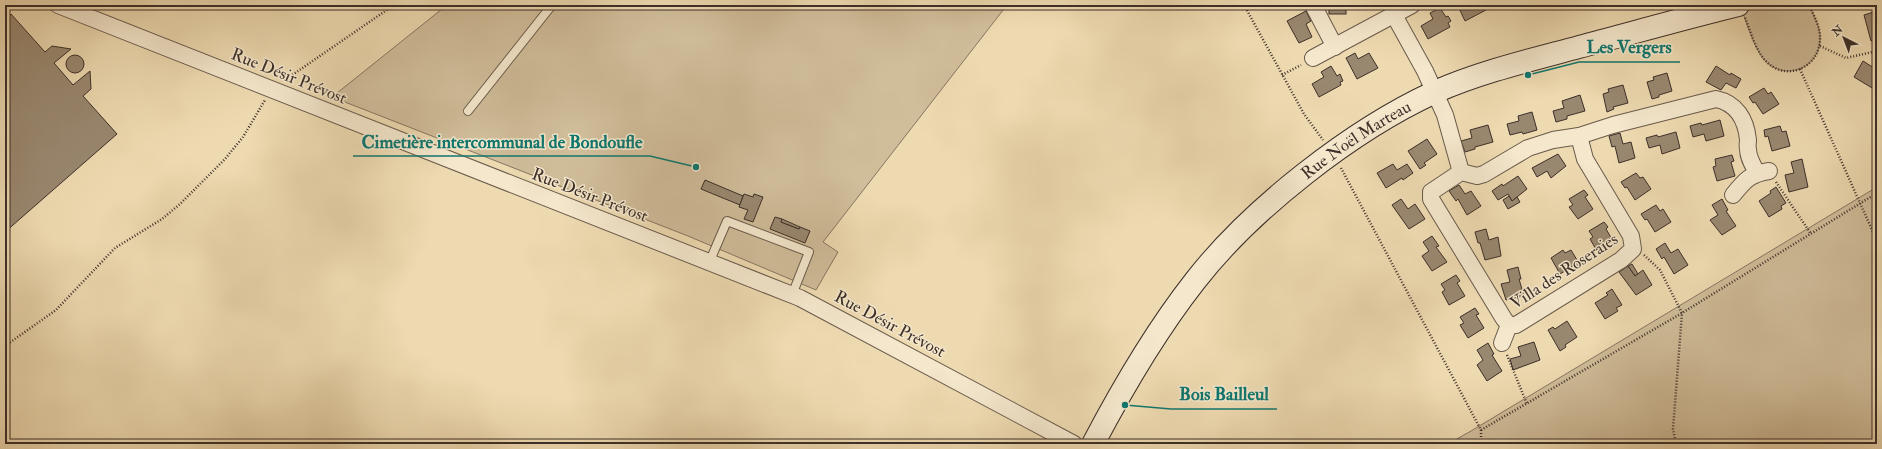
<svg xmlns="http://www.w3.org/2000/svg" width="1882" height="449" font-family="'IM FELL Double Pica',serif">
  <rect width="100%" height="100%" fill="#eedab1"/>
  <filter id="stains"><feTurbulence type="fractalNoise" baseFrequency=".005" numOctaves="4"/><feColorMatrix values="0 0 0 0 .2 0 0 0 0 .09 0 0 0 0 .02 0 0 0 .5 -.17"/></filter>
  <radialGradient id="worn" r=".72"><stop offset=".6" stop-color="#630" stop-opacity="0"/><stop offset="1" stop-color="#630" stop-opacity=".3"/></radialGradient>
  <g fill="#d0bd9a" stroke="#867662">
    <path d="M447 5H1007L823 242 838 252 816 290 688 236 332 97Z"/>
    <path d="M1763 5H1809C1814 16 1821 28 1820 40 1819 67 1788 81 1767 63 1755 52 1748 25 1742 11Z"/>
    <path d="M1877 187V444H1448L1471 431Z"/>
  </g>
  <g fill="#998870" stroke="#3c2f29">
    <rect x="1329" y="5" width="17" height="9"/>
    <path d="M1459 5H1483L1486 10 1465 21 1458 6Z"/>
    <path d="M1440 8 1446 17 1448 16 1451 21 1448 23 1450 27 1428 39 1421 26 1433 19 1430 13Z"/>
    <path d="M1306 11 1311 21 1306 24 1312 37 1299 43 1287 21Z"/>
    <path d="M1877 11V40L1871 41 1864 15Z"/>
    <path d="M11 14 45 52 52 46 71 49 54 63 73 85 90 71 91 89 83 96 117 134 5 232V20Z"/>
    <path d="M1355 53 1358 59 1369 53 1378 68 1357 79 1346 58Z"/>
    <circle cx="75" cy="64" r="9"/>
    <path d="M1863 61 1874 68 1877 63V91L1854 77Z"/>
    <path d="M1331 66 1337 76 1340 74 1343 81 1340 82 1341 85 1319 97 1312 84 1324 77 1321 72Z"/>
    <path d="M1716 66 1730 75 1731 73 1741 79 1736 88 1726 83 1721 90 1706 82Z"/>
    <path d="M1667 73 1672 91 1659 95V97L1652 99 1647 82 1654 80 1653 77Z"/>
    <path d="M1623 85 1628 103 1613 107 1614 109 1607 112 1603 94 1609 92 1608 89Z"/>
    <path d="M1764 88 1768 94 1771 92 1779 104 1763 114 1755 102 1753 103 1749 97Z"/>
    <path d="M1580 95 1585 111 1567 116V119L1556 122 1553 111 1564 108 1562 101Z"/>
    <path d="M1532 112 1537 130 1523 134 1522 132 1510 135 1507 124 1519 121 1518 116Z"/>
    <path d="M1720 120 1724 136 1706 141 1704 134 1693 137 1690 126 1701 123 1702 125Z"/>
    <path d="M1488 125 1493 142 1475 147V149L1465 152 1461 141 1472 138 1470 130Z"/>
    <path d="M1780 126 1782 132 1786 131 1790 146 1772 151 1768 136 1765 137 1764 130Z"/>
    <path d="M1676 132 1680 148 1662 154 1660 145 1649 148 1646 138 1657 135 1658 137Z"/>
    <path d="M1620 133 1623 144 1631 142 1635 158 1619 163 1615 146 1612 147 1609 136Z"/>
    <path d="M1427 139 1437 154 1424 163 1426 165 1420 169 1408 151Z"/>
    <path d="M1558 154 1566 166 1551 178 1547 171 1537 177 1532 168Z"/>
    <path d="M1732 155 1734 161 1731 162 1735 176 1717 181 1713 167 1716 166 1715 159Z"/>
    <path d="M1802 159 1808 187 1789 192 1785 175 1794 173 1791 162Z"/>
    <path d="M1393 164 1397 170 1407 164 1413 173 1403 180 1402 178 1386 188 1377 173Z"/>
    <path d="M1636 173 1640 178 1643 177 1651 189 1635 200 1627 187 1625 188 1621 182Z"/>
    <path d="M1518 176 1527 189 1512 201 1508 194 1498 200 1492 191 1502 184 1503 186Z"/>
    <path d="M705 180 743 196 740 205 701 189Z"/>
    <path d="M1459 185 1465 194 1471 191 1481 206 1467 215 1458 199 1456 201 1449 191Z"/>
    <path d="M1776 187 1786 203 1781 206 1782 209 1769 217 1759 201 1771 193 1770 191Z"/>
    <path d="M1584 190 1588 195 1585 197 1593 209 1578 219 1569 207 1573 205 1569 199Z"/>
    <path d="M744 194 753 197 754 194 763 197 753 222 744 219 748 210 739 207Z"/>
    <path d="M1509 196 1512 201 1517 197 1520 202 1508 209 1503 200Z"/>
    <path d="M1401 199 1408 209 1415 204 1425 219 1409 229 1392 205Z"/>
    <path d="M1722 199 1728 210 1726 211 1736 226 1722 235 1710 220 1718 215 1712 205Z"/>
    <path d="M1656 205 1660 211 1663 209 1671 222 1655 232 1647 219 1645 220 1641 214Z"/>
    <path d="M775 217 782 219 781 222 799 229 800 227 810 231 805 243 770 229Z"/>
    <path d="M782 219 800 227 799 229 781 222Z"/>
    <path d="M1604 222 1608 227 1606 229 1613 241 1597 251 1590 239 1593 237 1589 231Z"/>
    <path d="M1486 229 1489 240 1498 237 1501 256 1485 260 1480 243H1478L1475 232Z"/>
    <path d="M1432 236 1439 246 1436 247 1447 262 1432 271 1422 256 1429 251 1423 242Z"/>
    <path d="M1665 243 1671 253 1678 249 1688 265 1674 274 1664 257 1662 259 1656 249Z"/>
    <path d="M1563 250 1565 253 1571 250 1580 265 1574 269 1573 266 1560 274 1551 258Z"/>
    <path d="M1632 264 1638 274 1635 276 1628 266Z"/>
    <path d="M1628 266 1635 276 1643 270 1652 285 1636 295 1619 272Z"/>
    <path d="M1518 267 1521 279H1519L1524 296 1506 300 1501 284 1510 282 1507 270Z"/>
    <path d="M1456 275 1460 281 1457 283 1465 296 1449 305 1442 292 1445 290 1441 284Z"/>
    <path d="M1612 289 1622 305 1616 308 1618 311 1605 319 1595 303 1608 295 1606 293Z"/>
    <path d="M1475 308 1479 314 1476 315 1484 328 1468 338 1460 325 1464 323 1460 317Z"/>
    <path d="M1567 321 1577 337 1565 345 1566 347 1560 351 1548 330 1553 327 1555 329Z"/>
    <path d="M1534 342 1540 360 1513 370 1510 359 1521 356 1518 347Z"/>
    <path d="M1488 343 1494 354 1492 355 1502 371 1487 381 1477 365 1483 360 1477 350Z"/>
  </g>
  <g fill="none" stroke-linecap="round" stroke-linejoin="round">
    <defs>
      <g id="lane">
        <path d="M468 111 552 5"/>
        <path d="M709 263 727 221 809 252 792 295"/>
      </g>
      <g id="street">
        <path d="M58 5 800 298 1074 444"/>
        <path d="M1313 5 1335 47"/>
        <path d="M1394 15 1425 71 1445 115 1461 172"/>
        <path d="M1313 58 1412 5"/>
        <path d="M1579 136 1585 159 1631 236 1633 249 1621 260 1516 325H1509L1504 319 1431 199V192L1461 172 1477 176 1484 174 1528 148 1553 140 1579 136 1613 125 1716 99C1736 103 1746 119 1748 140 1748 143 1747 146 1748 149 1748 158 1753 165 1757 173"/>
        <path d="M1733 195C1745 180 1750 174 1769 171"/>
        <path d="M1502 343 1509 325"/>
      </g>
      <g id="secondary">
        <path id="s1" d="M1093 444C1123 387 1155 332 1195 281 1251 209 1352 130 1435 92 1480 72 1531 60 1579 47 1632 33 1685 18 1738 5"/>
      </g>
    </defs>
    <use href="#lane" stroke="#685a4b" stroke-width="10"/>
    <use href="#street" stroke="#685a4b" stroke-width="18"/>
    <use href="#secondary" stroke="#3c2f29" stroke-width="24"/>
    <g stroke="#3c2f29" stroke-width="2.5" stroke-dasharray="1 2" stroke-linecap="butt">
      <path d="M1244 5 1304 114 1323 140"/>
      <path d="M1745 18C1751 32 1756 52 1767 62 1787 82 1819 67 1820 40 1821 28 1814 16 1809 5"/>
      <path d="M1820 46 1846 58 1877 51"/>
      <path d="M1800 69 1877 241"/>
      <path d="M1282 75 1301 65"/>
      <path d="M285 80 394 5"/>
      <path d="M1341 168 1481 430V444"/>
      <path d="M1776 182 1811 234"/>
      <path d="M1644 255 1660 270 1682 313 1673 429 1676 444"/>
      <path d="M5 346 56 310 115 248 162 219 180 204 225 159 243 137 265 100"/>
      <path d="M1507 355 1527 404"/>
      <path d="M1481 430 1682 313 1877 193"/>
    </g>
    <use href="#lane" stroke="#f4e7cc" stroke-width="8"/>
    <use href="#street" stroke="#f4e7cc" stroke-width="16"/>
    <use href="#secondary" stroke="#f4e7cc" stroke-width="22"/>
  </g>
  <g text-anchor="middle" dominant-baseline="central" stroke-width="3" stroke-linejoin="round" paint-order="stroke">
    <g font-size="17" fill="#3c2f29" stroke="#f4e7cc">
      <text transform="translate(289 76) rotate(22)">Rue Désir Prévost</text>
      <text stroke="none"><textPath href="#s1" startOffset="408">Rue Noël Marteau</textPath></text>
      <text transform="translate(590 195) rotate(21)">Rue Désir Prévost</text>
      <text transform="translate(1564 271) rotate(-33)">Villa des Roseraies</text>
      <text transform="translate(890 324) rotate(28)">Rue Désir Prévost</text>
    </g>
  </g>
  <path fill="none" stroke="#0f766e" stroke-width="1.5" d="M1528 75L1579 62H1680M696 167L650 156H353M1125 405L1171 409H1277"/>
  <g fill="#0f766e" stroke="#f4e7cc" stroke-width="1.5">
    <circle cx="1528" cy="75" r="4"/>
    <circle cx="696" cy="167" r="4"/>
    <circle cx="1125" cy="405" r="4"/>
  </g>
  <g font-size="18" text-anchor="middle" font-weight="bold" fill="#0f766e" stroke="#f4e7cc" stroke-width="3" stroke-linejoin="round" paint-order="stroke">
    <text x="1629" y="53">Les Vergers</text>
    <text x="502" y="148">Cimetière intercommunal de Bondoufle</text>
    <text x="1224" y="400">Bois Bailleul</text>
  </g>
  <rect width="1882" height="449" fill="none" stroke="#eedab1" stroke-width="20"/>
  <rect x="6" y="6" width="1870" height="437" fill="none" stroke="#3c2f29" stroke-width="2"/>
  <rect x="10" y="10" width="1862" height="429" fill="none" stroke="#3c2f29"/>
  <g transform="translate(1844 38) rotate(318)" stroke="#f4e7cc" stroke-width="3" paint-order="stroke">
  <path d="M0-3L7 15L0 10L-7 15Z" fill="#3c2f29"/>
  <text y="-6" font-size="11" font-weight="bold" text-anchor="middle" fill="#3c2f29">N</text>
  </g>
  <rect width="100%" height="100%" filter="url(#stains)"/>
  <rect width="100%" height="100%" fill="url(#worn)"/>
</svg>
